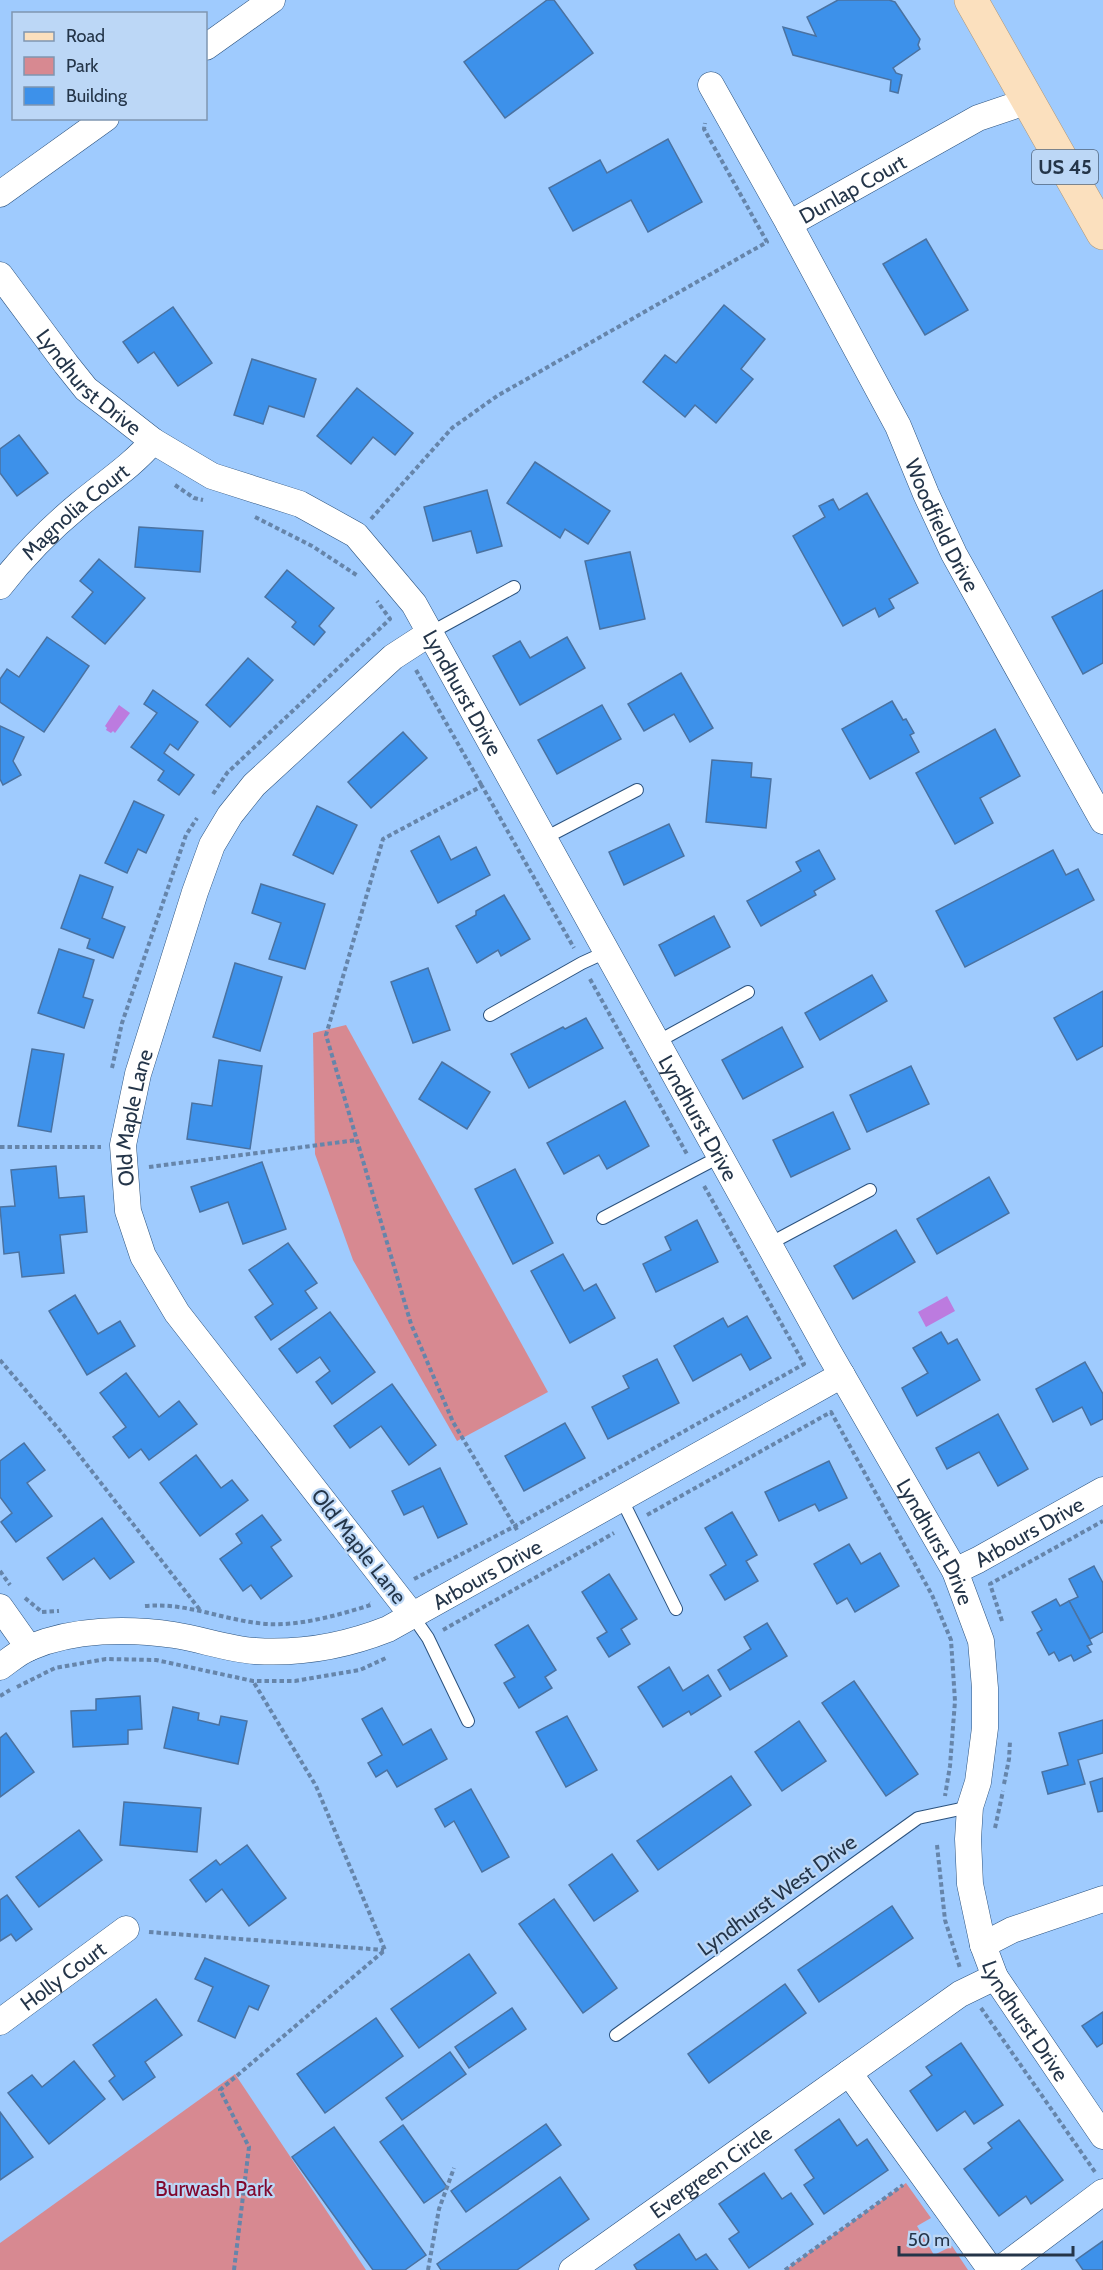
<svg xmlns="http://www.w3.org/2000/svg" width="1103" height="2270" font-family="Cabin,sans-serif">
  <rect width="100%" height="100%" fill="#9fcbfe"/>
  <g fill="#d78991">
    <path d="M346 1025 548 1392 457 1441 353 1260 315 1154 313 1033Z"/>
    <path d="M235 2074 366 2270H0V2243Z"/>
    <path d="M906 2183 931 2218 917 2226 934 2255 952 2246 968 2270H785Z"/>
  </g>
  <g fill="#bc7bdf">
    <path d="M119 705 130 713 115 733 113 731 111 733 106 730 107 728 105 726Z"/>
    <path d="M947 1296 955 1311 926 1327 918 1312Z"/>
  </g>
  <g fill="#3d91ea" stroke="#4a72a1" stroke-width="1.5">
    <path d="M547 0H554L593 53 505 118 464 62Z"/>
    <path d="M838 0H889L895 2 920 39 918 45 920 49 893 68 896 73 902 75 898 93 890 91 891 80 793 55 783 27 816 36 807 17Z"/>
    <path d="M668 139 702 202 648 232 631 200 573 231 549 188 600 160 607 173Z"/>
    <path d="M926 239 968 310 925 335 883 264Z"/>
    <path d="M724 305 765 339 741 369 753 379 716 423 695 405 685 417 643 382 665 355 676 363Z"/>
    <path d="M173 307 212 363 178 386 154 352 138 363 123 342Z"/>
    <path d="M252 359 316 379 304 417 269 406 263 424 234 415Z"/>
    <path d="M357 388 413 433 395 455 373 437 351 464 317 436Z"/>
    <path d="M19 435 48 473 17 496 0 473V449Z"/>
    <path d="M535 462 610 511 588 544 565 529 560 538 507 503Z"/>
    <path d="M487 490 502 546 477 553 471 531 433 541 424 507Z"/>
    <path d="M867 493 918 583 889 599 894 608 879 617 875 608 843 626 793 536 825 517 819 506 833 499 839 510Z"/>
    <path d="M139 527 203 531 200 572 135 567Z"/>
    <path d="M630 552 645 619 600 629 585 561Z"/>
    <path d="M99 559 145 598 105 644 72 617 93 592 80 581Z"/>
    <path d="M287 570 334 608 319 626 325 632 314 645 292 627 296 622 265 597Z"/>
    <path d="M1103 590V663L1083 674 1052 617Z"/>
    <path d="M47 637 89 666 44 732 0 702V679L7 669 19 677Z"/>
    <path d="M567 637 585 668 520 705 493 656 520 641 530 658Z"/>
    <path d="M248 658 273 680 230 727 206 705Z"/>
    <path d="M681 673 713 728 690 742 674 714 644 731 628 704Z"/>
    <path d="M153 690 198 722 178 750 170 744 164 753 194 775 179 795 158 780 164 771 131 747 157 713 144 704Z"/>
    <path d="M892 701 903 720 906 719 914 733 910 735 919 752 870 779 842 729Z"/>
    <path d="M602 705 621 739 557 774 538 740Z"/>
    <path d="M0 726 24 737 13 761 21 775 3 785 0 779Z"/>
    <path d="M995 729 1020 776 980 798 993 823 955 844 916 773Z"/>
    <path d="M403 732 427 758 371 808 348 782Z"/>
    <path d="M712 760 752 763 751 777 771 779 766 828 706 822Z"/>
    <path d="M134 801 164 815 146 853 138 849 127 873 105 863Z"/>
    <path d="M317 806 357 825 333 874 293 855Z"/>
    <path d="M669 824 684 856 624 885 609 852Z"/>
    <path d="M439 836 451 860 476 847 490 875 438 903 411 851Z"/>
    <path d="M819 850 835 879 814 891 816 895 761 926 747 901 801 871 796 862Z"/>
    <path d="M1053 850 1066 875 1078 869 1094 900 965 967 936 911Z"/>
    <path d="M80 875 113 887 102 918 125 927 113 958 87 948 90 939 61 928Z"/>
    <path d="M261 884 325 904 305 969 269 959 281 923 252 913Z"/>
    <path d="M504 895 530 939 501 956 498 950 477 963 456 926 476 915V911Z"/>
    <path d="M714 916 730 947 675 976 659 945Z"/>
    <path d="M59 949 94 960 83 997 93 1000 84 1028 38 1013Z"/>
    <path d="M235 963 282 977 260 1051 213 1037Z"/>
    <path d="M428 968 450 1030 413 1043 391 982Z"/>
    <path d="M872 975 887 1001 820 1040 805 1013Z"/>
    <path d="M1103 991V1046L1077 1060 1054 1018Z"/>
    <path d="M586 1018 603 1048 529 1088 511 1054 563 1027 565 1029Z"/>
    <path d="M782 1027 803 1067 743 1099 722 1060Z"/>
    <path d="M32 1049 64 1054 51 1132 18 1126Z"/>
    <path d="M219 1060 262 1066 250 1149 187 1139 192 1103 212 1106Z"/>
    <path d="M442 1062 490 1092 467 1129 419 1099Z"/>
    <path d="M911 1066 929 1104 867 1132 850 1095Z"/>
    <path d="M625 1101 649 1146 607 1169 599 1155 564 1174 547 1143Z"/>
    <path d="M833 1112 850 1149 791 1177 773 1140Z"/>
    <path d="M262 1162 286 1229 243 1244 228 1202 200 1212 191 1187Z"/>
    <path d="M56 1166 59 1198 84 1196 87 1232 60 1235 64 1273 22 1277 19 1252 4 1254 0 1207 15 1206 11 1170Z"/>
    <path d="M515 1169 553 1243 513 1264 475 1189Z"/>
    <path d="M989 1177 1009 1213 937 1254 917 1219Z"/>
    <path d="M697 1220 718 1262 656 1292 643 1264 671 1250 665 1237Z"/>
    <path d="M896 1230 915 1262 853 1299 834 1266Z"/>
    <path d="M288 1243 317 1283 305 1291 317 1308 271 1340 255 1317 273 1304 249 1270Z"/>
    <path d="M563 1254 584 1291 596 1284 615 1318 570 1343 531 1271Z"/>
    <path d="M75 1295 98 1334 120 1321 135 1346 87 1375 49 1311Z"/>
    <path d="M330 1312 375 1372 332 1404 316 1382 330 1371 320 1357 297 1373 279 1349Z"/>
    <path d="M747 1316 771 1358 750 1370 741 1354 693 1381 674 1346 723 1318 728 1327Z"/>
    <path d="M941 1332 948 1344 957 1339 980 1380 917 1416 902 1388 928 1373 913 1348Z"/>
    <path d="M657 1359 679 1403 608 1439 592 1407 629 1388 623 1376Z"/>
    <path d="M1085 1362 1103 1394V1419L1091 1425 1082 1407 1053 1422 1036 1389Z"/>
    <path d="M126 1373 159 1417 179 1401 197 1424 149 1460 141 1449 129 1458 113 1437 126 1427 100 1393Z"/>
    <path d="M392 1384 436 1445 409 1465 381 1426 350 1448 334 1426Z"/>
    <path d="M998 1414 1028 1469 998 1486 979 1452 947 1469 936 1448Z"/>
    <path d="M565 1423 585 1458 524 1491 505 1456Z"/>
    <path d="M24 1443 45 1470 27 1483 52 1516 16 1542 1 1522 12 1513 0 1497V1461Z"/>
    <path d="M196 1455 221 1488 232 1480 248 1500 200 1536 160 1483Z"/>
    <path d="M829 1461 847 1498 819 1511 815 1504 779 1521 765 1492Z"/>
    <path d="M440 1468 467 1524 438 1538 423 1506 404 1515 392 1491Z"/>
    <path d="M732 1512 757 1555 746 1561 758 1581 725 1600 710 1575 726 1565 705 1528Z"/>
    <path d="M262 1515 281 1540 271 1547 292 1576 261 1599 251 1585 243 1591 220 1559 242 1543 236 1534Z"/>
    <path d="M102 1518 134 1562 110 1579 94 1558 63 1580 47 1558Z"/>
    <path d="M849 1544 861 1564 880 1553 899 1586 855 1612 847 1598 837 1604 814 1564Z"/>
    <path d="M1094 1566 1103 1583V1632L1090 1639 1069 1601 1078 1597 1069 1579Z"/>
    <path d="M609 1574 637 1619 621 1629 630 1644 609 1657 597 1638 607 1632 582 1592Z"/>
    <path d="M1056 1599 1060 1606 1069 1601 1092 1644 1087 1646 1091 1652 1074 1661 1071 1655 1059 1661 1054 1652 1049 1655 1037 1633 1042 1630 1032 1612Z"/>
    <path d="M767 1623 787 1656 730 1690 718 1670 751 1649 744 1637Z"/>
    <path d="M528 1625 556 1670 545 1677 552 1688 519 1708 504 1683 515 1677 495 1645Z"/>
    <path d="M669 1667 683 1691 708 1675 721 1696 691 1715 689 1711 663 1727 638 1687Z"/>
    <path d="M854 1681 918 1774 886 1796 822 1703Z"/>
    <path d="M140 1696 142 1729 128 1730V1744L73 1747 71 1711 96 1710V1699Z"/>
    <path d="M173 1707 199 1713 198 1720 219 1725 221 1716 247 1721 238 1764 164 1748Z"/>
    <path d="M382 1708 403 1745 431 1729 447 1759 397 1787 387 1770 376 1777 368 1763 382 1755 362 1719Z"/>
    <path d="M567 1716 597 1770 566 1787 536 1732Z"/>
    <path d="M1103 1720V1753L1078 1760 1085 1784 1048 1794 1042 1772 1068 1765 1059 1733Z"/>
    <path d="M799 1721 826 1761 782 1791 755 1752Z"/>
    <path d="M6 1733 34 1772 0 1797V1738Z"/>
    <path d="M731 1776 751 1805 658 1870 637 1841Z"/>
    <path d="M1103 1778V1811L1098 1812 1090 1782Z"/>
    <path d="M471 1789 509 1857 482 1872 454 1821 445 1827 435 1809Z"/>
    <path d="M124 1802 201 1808 197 1852 120 1845Z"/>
    <path d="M79 1830 102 1860 39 1907 16 1877Z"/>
    <path d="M247 1845 286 1898 249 1926 222 1889 206 1902 190 1880 216 1860 220 1865Z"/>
    <path d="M612 1854 638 1891 594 1921 569 1885Z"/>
    <path d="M7 1895 32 1929 16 1941 11 1934 0 1941V1900Z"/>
    <path d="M554 1899 617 1988 583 2013 519 1924Z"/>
    <path d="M892 1906 913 1938 819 2002 798 1970Z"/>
    <path d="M469 1954 496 1993 419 2048 391 2009Z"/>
    <path d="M205 1958 269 1986 258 2010 249 2006 235 2038 198 2021 213 1987 195 1979Z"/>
    <path d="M785 1984 806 2013 709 2083 688 2054Z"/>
    <path d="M156 1999 182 2035 145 2062 155 2077 123 2100 109 2081 115 2076 93 2045Z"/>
    <path d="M512 2008 526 2029 469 2068 455 2047Z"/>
    <path d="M1103 2012V2043L1097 2047 1082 2026Z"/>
    <path d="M376 2018 403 2056 325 2113 297 2074Z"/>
    <path d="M961 2043 1003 2105 974 2124 965 2111 937 2131 910 2091 932 2075 926 2067Z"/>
    <path d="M450 2052 466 2074 402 2120 386 2098Z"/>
    <path d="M74 2061 105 2099 49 2144 8 2093 32 2075 42 2087Z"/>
    <path d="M0 2112 33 2157 0 2180Z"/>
    <path d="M839 2119 857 2146 867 2139 888 2170 824 2214 804 2185 814 2178 795 2150Z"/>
    <path d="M1019 2120 1063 2180 1031 2204 1026 2196 999 2216 964 2169 992 2148 988 2143Z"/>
    <path d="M546 2124 561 2145 466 2212 451 2191Z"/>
    <path d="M403 2125 447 2187 424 2203 380 2142Z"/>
    <path d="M334 2127 426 2255 405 2270H373L292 2157Z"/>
    <path d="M764 2173 782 2199 791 2193 813 2224 749 2268 729 2239 739 2232 719 2204Z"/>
    <path d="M560 2177 589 2219 517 2270H441L437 2264Z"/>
    <path d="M679 2234 696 2260 706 2254 718 2270H637L634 2265Z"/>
    <path d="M1103 2241V2270H1083L1076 2260Z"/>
  </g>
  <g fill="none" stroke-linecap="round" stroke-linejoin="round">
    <defs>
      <g id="lane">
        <path d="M430 633 514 587"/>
        <path d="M543 839 637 790"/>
        <path d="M490 1015 582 963 606 952"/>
        <path d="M657 1042 748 992"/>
        <path d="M603 1218 721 1156"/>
        <path d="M769 1244 870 1190"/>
        <path d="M621 1498 676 1609"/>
        <path d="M412 1615 428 1638 468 1721"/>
        <path d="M616 2035 918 1818 970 1807"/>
      </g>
      <g id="street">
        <path d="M206 47 272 0"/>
        <path id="s1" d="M711 85 789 224 978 118 1028 101"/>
        <path d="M0 194 106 118"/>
        <path id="s2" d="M789 224 898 426 926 494 954 554 1103 821"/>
        <path id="s3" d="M0 275 66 364 86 389 107 405 153 441 212 476 300 504 356 535 414 604 828 1351 955 1571 981 1641 985 1688V1728L978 1782 970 1807 968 1839 970 1884 983 1945 995 1977 1103 2136"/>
        <path id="s4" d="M0 586C23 556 51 528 80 504 105 483 132 466 153 441"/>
        <path id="s5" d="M955 1571 978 1560 1103 1490"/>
        <path d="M0 1607 29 1648"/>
        <path id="s6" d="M412 1615 177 1313 143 1256 128 1211 123 1145 138 1074 195 892 212 845 230 815 254 785 393 657 430 633"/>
        <path id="s7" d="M0 1667C10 1660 20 1651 31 1647 74 1629 128 1628 174 1635 201 1639 227 1649 255 1651 301 1654 345 1646 388 1629L842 1375"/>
        <path d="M983 1945 1012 1930 1103 1899"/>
        <path id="s8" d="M0 2022 126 1929"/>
        <path d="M849 2073 991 2270"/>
        <path id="s9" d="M572 2270 960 1994 995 1977"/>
        <path d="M999 2270 1103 2192"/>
      </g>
      <path id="primary" d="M971 0 1103 233"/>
    </defs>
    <use href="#lane" stroke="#2b527e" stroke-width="14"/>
    <use href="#street" stroke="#2b527e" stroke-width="27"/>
    <use href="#primary" stroke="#ae9779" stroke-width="34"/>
    <g stroke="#6685aa" stroke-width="4" stroke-dasharray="4.5 3" stroke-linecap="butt">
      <path d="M175 485 194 498 203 500"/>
      <path d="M255 517 312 546 358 576"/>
      <path d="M371 519 452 428 497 396 767 242 704 129 705 123"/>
      <path d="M416 670 482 786"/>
      <path d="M213 794 227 773 390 619 377 601"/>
      <path d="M590 979 688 1156"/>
      <path d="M112 1068 122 1023 186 835 197 818"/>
      <path d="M0 1147H101"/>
      <path d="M149 1167 357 1140"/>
      <path d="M0 1360 62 1433 200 1610"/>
      <path d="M647 1515 831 1412 932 1595 951 1640 955 1701 950 1766 945 1796"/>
      <path d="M517 1530 453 1422 411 1324 326 1035 383 839 482 786 574 948"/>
      <path d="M0 1571 10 1585"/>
      <path d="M414 1579 515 1526 804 1364 703 1184"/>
      <path d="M25 1598 42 1612"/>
      <path d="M145 1606C187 1602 225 1621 267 1624 301 1626 338 1615 371 1605L369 1603"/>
      <path d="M42 1612 59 1611"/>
      <path d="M1002 1621 990 1584 1103 1521"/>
      <path d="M443 1630 614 1533"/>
      <path d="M17 1687 55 1668 106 1659 156 1660 253 1681H295L360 1670 388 1657"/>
      <path d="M0 1696 10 1690"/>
      <path d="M1004 1784 1009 1759 1010 1741"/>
      <path d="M995 1828 1003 1791"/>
      <path d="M937 1845 945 1920 960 1968"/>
      <path d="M149 1932 384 1950"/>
      <path d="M981 2008 1095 2172"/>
      <path d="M234 2270 249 2147 220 2090 385 1950 316 1786 253 1681"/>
      <path d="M428 2270 439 2209 454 2168"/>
      <path d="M785 2270 903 2185"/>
    </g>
    <use href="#lane" stroke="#fff" stroke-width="12"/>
    <use href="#street" stroke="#fff" stroke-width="26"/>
    <use href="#primary" stroke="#fbe0be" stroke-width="33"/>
  </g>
  <g text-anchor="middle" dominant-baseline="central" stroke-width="4.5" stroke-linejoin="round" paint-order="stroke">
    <rect fill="#bcd7f6" stroke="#52667d" stroke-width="1.5" x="1032" y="150" width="66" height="34" rx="4.5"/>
    <g font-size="20" font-weight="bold" fill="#243549">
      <text x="1065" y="167">US 45</text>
    </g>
    <g font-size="21" fill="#243549" stroke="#bcd7f6">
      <text stroke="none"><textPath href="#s1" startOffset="232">Dunlap Court</textPath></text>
      <text stroke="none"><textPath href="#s3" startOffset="140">Lyndhurst Drive</textPath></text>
      <text stroke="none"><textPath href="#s4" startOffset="106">Magnolia Court</textPath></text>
      <text stroke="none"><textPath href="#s2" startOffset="338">Woodfield Drive</textPath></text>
      <text stroke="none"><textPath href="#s3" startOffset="644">Lyndhurst Drive</textPath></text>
      <text stroke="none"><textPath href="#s3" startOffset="1130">Lyndhurst Drive</textPath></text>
      <text stroke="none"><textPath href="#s6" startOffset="591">Old Maple Lane</textPath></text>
      <text stroke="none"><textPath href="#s5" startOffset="84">Arbours Drive</textPath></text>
      <text stroke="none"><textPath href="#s3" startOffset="1616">Lyndhurst Drive</textPath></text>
      <text transform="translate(359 1546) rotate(52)">Old Maple Lane</text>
      <text stroke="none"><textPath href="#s7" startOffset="514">Arbours Drive</textPath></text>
      <text transform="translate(777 1895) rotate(-36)">Lyndhurst West Drive</text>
      <text stroke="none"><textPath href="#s8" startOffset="78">Holly Court</textPath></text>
      <text stroke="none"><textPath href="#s3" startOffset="2120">Lyndhurst Drive</textPath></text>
      <text stroke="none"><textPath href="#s9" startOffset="170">Evergreen Circle</textPath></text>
    </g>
    <g font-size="21" fill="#81092e" stroke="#bcd7f6">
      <text x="214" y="2188">Burwash Park</text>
    </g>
  </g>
  <rect x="12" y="12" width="195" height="108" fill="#bcd7f6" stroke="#7f96b1" stroke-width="1.5"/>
  <rect x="24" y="32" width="30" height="9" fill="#fbe0be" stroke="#7f96b1" stroke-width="1.5"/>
  <text x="66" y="42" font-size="18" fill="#243549">Road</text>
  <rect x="24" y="57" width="30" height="18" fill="#d78991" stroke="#7f96b1" stroke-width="1.5"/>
  <text x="66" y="72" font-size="18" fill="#243549">Park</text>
  <rect x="24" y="87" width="30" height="18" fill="#3d91ea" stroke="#7f96b1" stroke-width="1.5"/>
  <text x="66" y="102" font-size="18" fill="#243549">Building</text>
  <path d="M899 2246v9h174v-9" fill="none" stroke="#243549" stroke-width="3"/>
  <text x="908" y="2246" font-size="18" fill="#243549" stroke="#bcd7f6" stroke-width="4.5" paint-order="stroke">50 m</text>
</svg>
